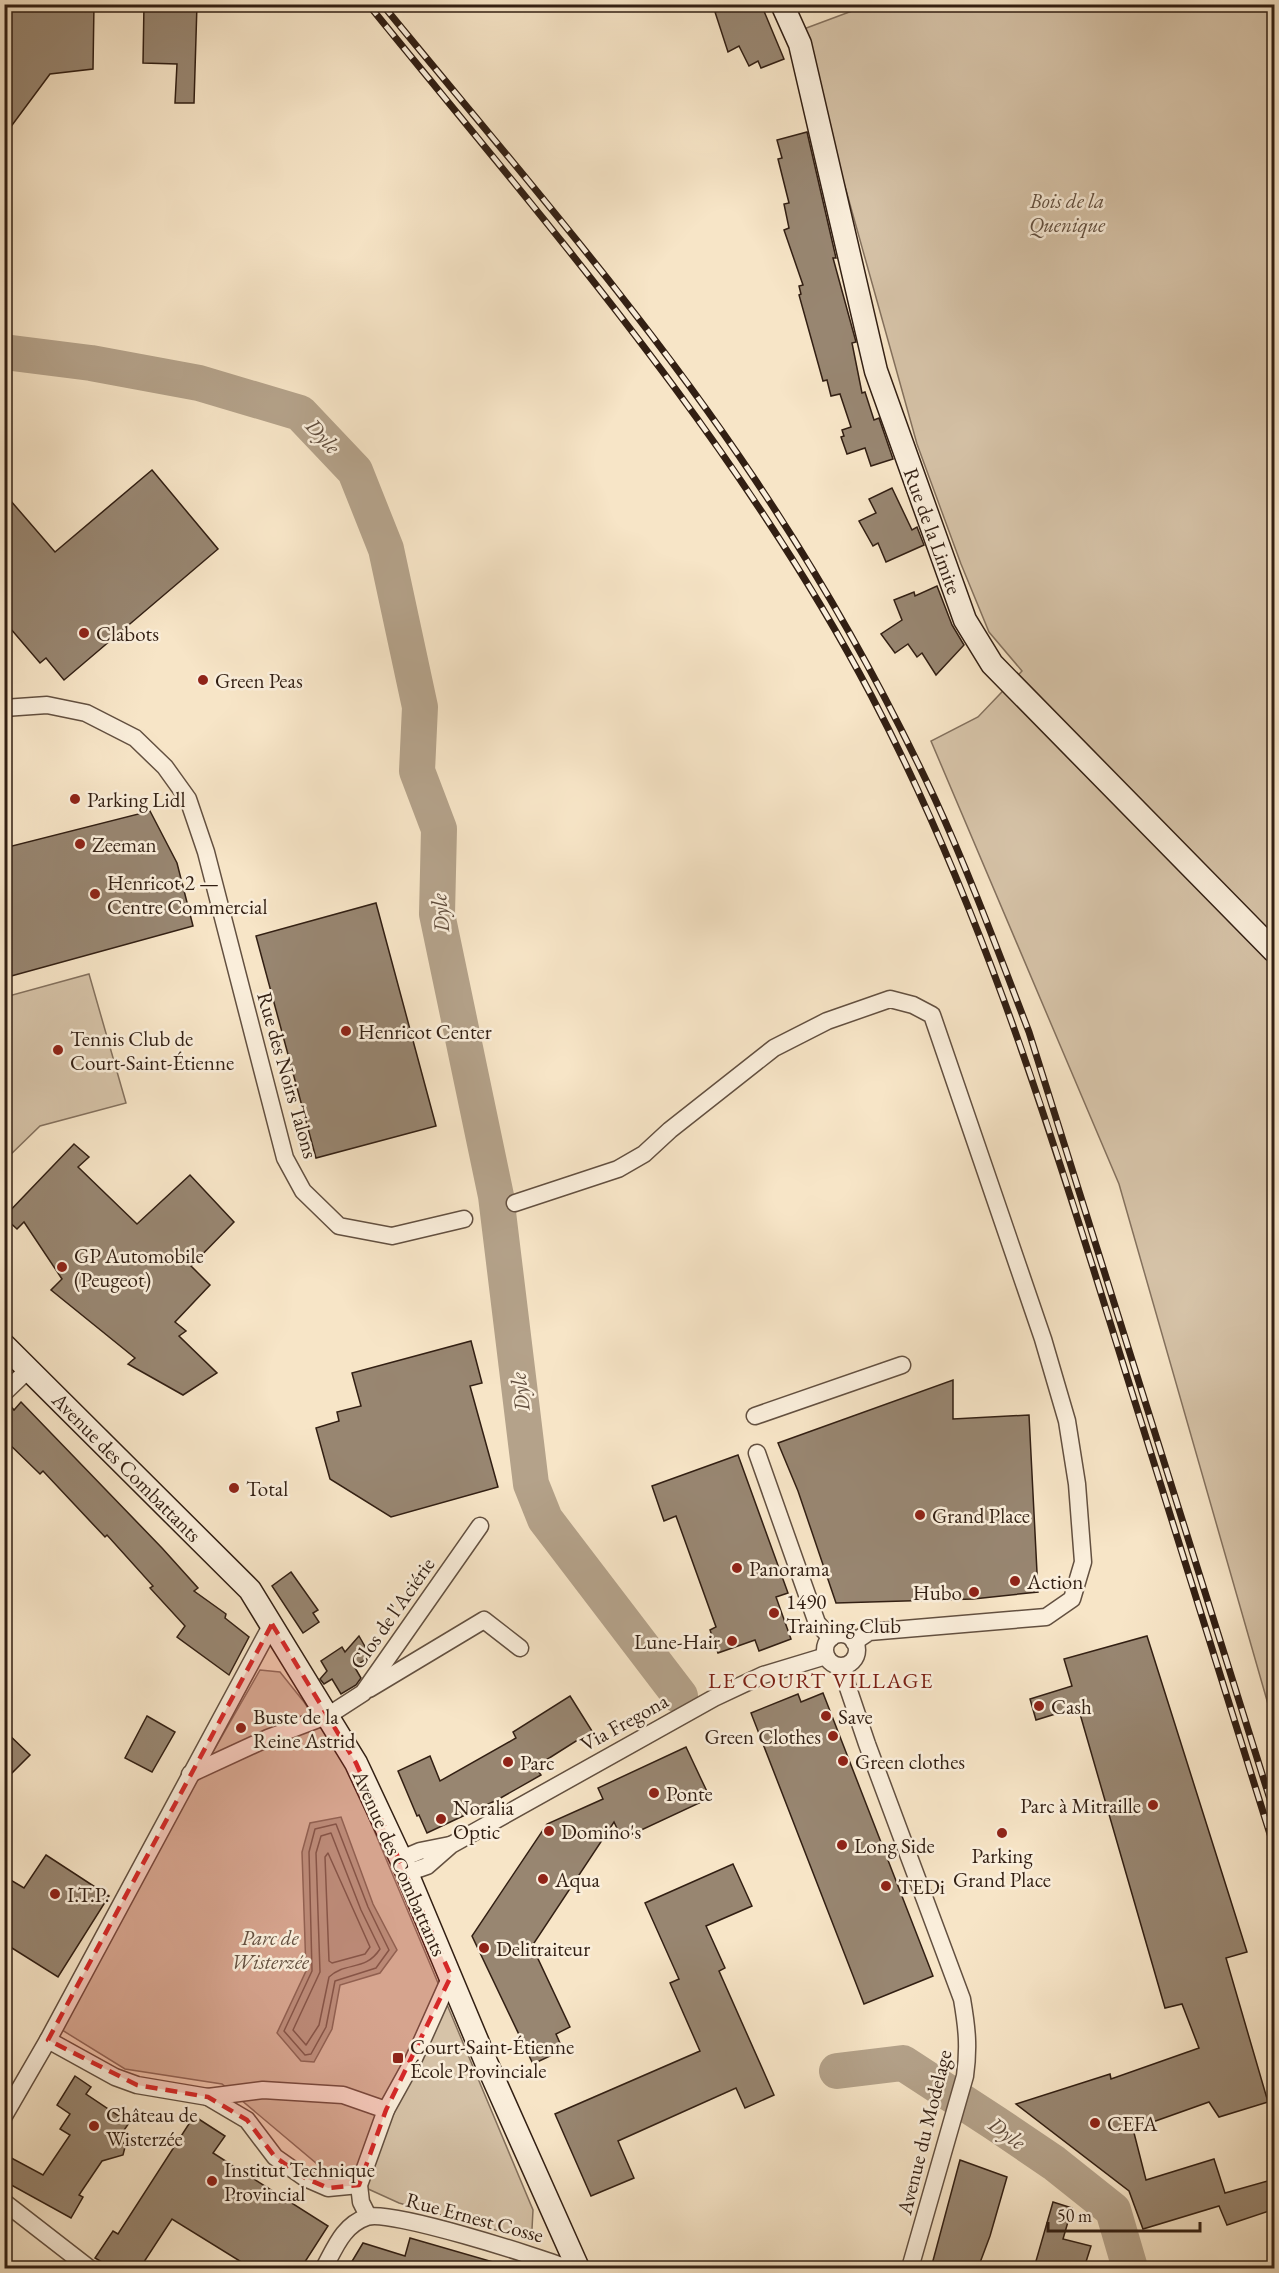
<svg xmlns="http://www.w3.org/2000/svg" width="1279" height="2273" font-family="'EB Garamond',serif">
  <rect width="100%" height="100%" fill="#f7e5c7"/>
  <filter id="stains"><feTurbulence type="fractalNoise" baseFrequency=".00333" numOctaves="4"/><feColorMatrix values="0 0 0 0 .2 0 0 0 0 .09 0 0 0 0 .02 0 0 0 .5 -.17"/></filter>
  <radialGradient id="worn" r=".72"><stop offset=".6" stop-color="#630" stop-opacity="0"/><stop offset="1" stop-color="#630" stop-opacity=".3"/></radialGradient>
  <g fill="#d6c3a8" stroke="#84715e" stroke-width="1.5">
    <path d="M868 5H1274V1725L1119 1184 931 741 978 717 1022 671 989 632 961 564 917 444 846 190 793 33Z"/>
    <path d="M89 974 126 1103 40 1126 5 1160V997Z"/>
    <path d="M260 1670 280 1672 304 1702 348 1768 533 2210 532 2229 517 2236 399 2203 322 2168 222 2084 125 2069 62 2030 198 1778Z"/>
  </g>
  <path fill="#b4a28a" stroke="#806e5a" stroke-width="1.5" d="M341 1817 373 1904 397 1950 380 1973 340 1985 332 2029 314 2062 301 2061 277 2033 306 1971 302 1852 310 1823Z"/>
  <g fill="none" stroke-linecap="round" stroke-linejoin="round">
    <g stroke="#73604e" stroke-width="1.5">
      <path d="M336 1824 368 1907 389 1950 376 1968 335 1981 326 2027 311 2054 305 2055 284 2031 312 1971 309 1852 315 1829Z"/>
      <path d="M331 1833 361 1910 380 1949C365 1972 346 1961 329 1977L319 2025 306 2045 293 2030 320 1972 316 1853 321 1836Z"/>
      <path d="M328 1853 370 1947 365 1954 332 1963 329 1961 325 1857Z"/>
    </g>
    <g stroke="#b4a28a" stroke-width="36">
      <path d="M4 352 91 363 199 383 300 413 355 471 386 549 420 707 417 771 439 829 437 914 496 1196 531 1484 545 1519 680 1696"/>
      <path d="M837 2071 903 2063 995 2123 1054 2163 1113 2210 1130 2268"/>
    </g>
  </g>
  <g fill="#988671" stroke="#321f13" stroke-width="1.5">
    <path d="M4 4H94L93 69 50 74 4 136Z"/>
    <path d="M144 4H197L194 103H175L177 64 143 63Z"/>
    <path d="M736 4H761L784 59 761 68 758 61 749 66 739 46 728 52 715 12Z"/>
    <path d="M807 132 836 258H833L856 342 852 343 862 393 865 392 874 420 879 418 893 459 871 466 865 448 847 454 841 437 844 436 842 430 851 427 840 394 831 396 827 380 823 381 799 295 801 294 799 286 803 285 784 230 789 228 784 204 789 203 778 159 782 158 777 140Z"/>
    <path d="M152 470 218 549 64 680 46 658 40 663 4 621V493L55 552Z"/>
    <path d="M892 488 912 530 917 527 924 545 886 562 878 543 873 546 859 521 876 513 869 499Z"/>
    <path d="M937 586 952 625 964 645 936 675 922 653 917 657 908 644 895 653 881 634 902 620 894 600 914 592 915 596Z"/>
    <path d="M150 811 177 863 193 926 4 978V848Z"/>
    <path d="M376 903 436 1126 316 1158 256 936Z"/>
    <path d="M74 1144 89 1157 78 1167 137 1224 190 1175 234 1222 191 1266 210 1285 175 1322 186 1331 179 1336 217 1373 183 1395 128 1364 135 1358 51 1290 62 1279 24 1222 17 1229 4 1217Z"/>
    <path d="M471 1341 482 1383 470 1386 498 1487 391 1517 330 1479 316 1428 339 1421 337 1412 361 1406 352 1373Z"/>
    <path d="M953 1380V1419L1029 1415 1038 1592 973 1599 836 1603 798 1491 778 1443Z"/>
    <path d="M21 1402 162 1548 198 1588 194 1591 226 1614 225 1618 249 1637 229 1675 177 1637 185 1626 150 1588 153 1586 107 1535 105 1537 43 1471 40 1474 4 1439V1403H8L14 1410Z"/>
    <path d="M738 1455 788 1593 776 1597 791 1639 759 1651 755 1640 718 1653 710 1630 716 1627 676 1516 664 1521 652 1486Z"/>
    <path d="M291 1572 318 1610 313 1613 319 1622 303 1633 272 1586Z"/>
    <path d="M359 1636 371 1657 354 1666 361 1678 356 1685 341 1694 332 1679 324 1684 320 1679 327 1671 321 1661 342 1647 345 1652Z"/>
    <path d="M1147 1636 1247 1952 1226 1958 1268 2102 1219 2117 1209 2102 1133 2129 1146 2180 1214 2159 1225 2193 1275 2179V2209L1227 2225 1219 2206 1143 2229 1129 2191 1016 2104 1110 2074 1111 2079 1199 2048 1182 2004 1165 2008 1078 1707 1036 1720 1030 1699 1072 1686 1064 1659Z"/>
    <path d="M823 1693 933 1976 864 2004 751 1713 798 1694 801 1702Z"/>
    <path d="M570 1696 592 1731 535 1767 541 1775 497 1800 427 1833 419 1815 417 1816 398 1771 430 1756 440 1781 516 1738 513 1732Z"/>
    <path d="M147 1716 175 1732 152 1772 125 1758Z"/>
    <path d="M4 1730 30 1755 4 1781Z"/>
    <path d="M686 1747 710 1798 622 1839 614 1822 532 1946 570 2027 556 2034 563 2050 533 2064 472 1936 547 1824 603 1799 598 1788Z"/>
    <path d="M46 1855 109 1896 58 1977 4 1943V1876L24 1888Z"/>
    <path d="M733 1864 752 1906 706 1926 725 1968 719 1971 774 2095 745 2108 736 2088 618 2141 634 2178 591 2196 555 2114 700 2051 670 1983 679 1979 645 1903Z"/>
    <path d="M75 2076 91 2087 86 2094 129 2123 120 2136 125 2147 123 2155 102 2161 79 2195 83 2197 71 2218 4 2181V2154L43 2175 70 2135 60 2129 70 2114 57 2105Z"/>
    <path d="M194 2116 225 2136 213 2153 328 2226 301 2268H251L172 2219 140 2268H112L95 2258 113 2231 118 2234Z"/>
    <path d="M960 2160 1007 2177 990 2236 978 2268H931Z"/>
    <path d="M1053 2202 1072 2208 1063 2239 1091 2246 1084 2268 1056 2262 1055 2268H1034Z"/>
    <path d="M410 2238 500 2264 499 2268H348L363 2243 405 2256Z"/>
  </g>
  <g fill="none" stroke-linecap="round" stroke-linejoin="round">
    <defs>
      <g id="street">
        <path d="M4 708 47 705 86 713 135 738 165 767 188 799 206 852 285 1158 303 1191 339 1226 392 1236 464 1219"/>
        <path d="M515 1203 618 1169 644 1154 670 1130 774 1048 827 1021 890 999 913 1005 932 1015 1043 1339 1067 1421 1077 1484 1083 1562 1072 1599 1046 1617 869 1632 854 1642"/>
        <path d="M4 1393 28 1370"/>
        <path d="M755 1416 902 1365"/>
        <path d="M757 1453 817 1623 831 1638"/>
        <circle cx="841" cy="1650" r="16"/>
        <path d="M844 1666 845 1679 867 1744 962 1999C967 2028 969 2047 965 2076L910 2268"/>
        <path d="M369 1689 484 1620 520 1648"/>
        <path d="M190 1774 268 1738 329 1715 363 1693 480 1526"/>
        <path d="M401 1859 420 1851 450 1845"/>
        <path d="M407 1873 427 1866 451 1845 714 1698 763 1675 826 1656"/>
        <path d="M48 2040 115 2077 137 2085 208 2097"/>
        <path d="M4 2116 48 2040 272 1624"/>
        <path d="M359 2185 328 2188 305 2178 275 2157 247 2120 208 2097 263 2090 343 2095 386 2110"/>
        <path d="M4 2202 89 2268"/>
        <path d="M368 2216 361 2202 359 2185 386 2110 412 2063 451 1976"/>
        <path d="M324 2268C335 2248 343 2225 367 2217 389 2209 539 2257 567 2268"/>
      </g>
      <g id="secondary">
        <path d="M782 4 800 44 876 371 965 620 992 664 1274 951"/>
        <path d="M4 1345 250 1590 356 1763 401 1859 486 2062 578 2268"/>
      </g>
    </defs>
    <use href="#street" stroke="#635040" stroke-width="19"/>
    <use href="#secondary" stroke="#321f13" stroke-width="25"/>
    <use href="#street" stroke="#faeedb" stroke-width="16"/>
    <use href="#secondary" stroke="#faeedb" stroke-width="22"/>
    <defs>
      <g id="rail">
        <path d="M368 4C548 226 738 442 871 695 975 893 1043 1106 1109 1319 1164 1495 1219 1671 1274 1847"/>
        <path d="M382 4C508 158 644 313 754 478 822 579 883 688 935 799 970 875 999 954 1029 1032L1274 1812"/>
      </g>
    </defs>
    <use href="#rail" stroke="#321f13" stroke-width="7"/>
    <use href="#rail" stroke="#faeedb" stroke-width="4.5" stroke-dasharray="14" stroke-linecap="butt"/>
  </g>
  <path fill="#d62828" fill-opacity="0.2" stroke="#d62828" stroke-width="4.5" stroke-dasharray="12 8" stroke-linejoin="round" d="M272 1624 356 1763 451 1976 386 2110 359 2185 328 2188 305 2178 275 2157 247 2120 208 2097 137 2085 48 2040Z"/>
  <g fill="#8f2418" stroke="#faeedb" stroke-width="2">
    <circle cx="84" cy="633" r="6"/>
    <circle cx="203" cy="680" r="6"/>
    <circle cx="75" cy="799" r="6"/>
    <circle cx="80" cy="844" r="6"/>
    <circle cx="95" cy="894" r="6"/>
    <circle cx="346" cy="1031" r="6"/>
    <circle cx="58" cy="1050" r="6"/>
    <circle cx="62" cy="1267" r="6"/>
    <circle cx="234" cy="1488" r="6"/>
    <circle cx="920" cy="1515" r="6"/>
    <circle cx="737" cy="1568" r="6"/>
    <circle cx="1015" cy="1581" r="6"/>
    <circle cx="974" cy="1592" r="6"/>
    <circle cx="774" cy="1613" r="6"/>
    <circle cx="732" cy="1641" r="6"/>
    <circle cx="1039" cy="1706" r="6"/>
    <circle cx="826" cy="1716" r="6"/>
    <circle cx="241" cy="1728" r="6"/>
    <circle cx="833" cy="1736" r="6"/>
    <circle cx="843" cy="1761" r="6"/>
    <circle cx="508" cy="1762" r="6"/>
    <circle cx="654" cy="1793" r="6"/>
    <circle cx="1153" cy="1805" r="6"/>
    <circle cx="441" cy="1819" r="6"/>
    <circle cx="549" cy="1831" r="6"/>
    <circle cx="1002" cy="1833" r="6"/>
    <circle cx="842" cy="1845" r="6"/>
    <circle cx="543" cy="1879" r="6"/>
    <circle cx="886" cy="1886" r="6"/>
    <circle cx="55" cy="1894" r="6"/>
    <circle cx="484" cy="1948" r="6"/>
    <rect x="392" y="2052" width="12" height="12" rx="3"/>
    <circle cx="1095" cy="2123" r="6"/>
    <circle cx="94" cy="2126" r="6"/>
    <circle cx="212" cy="2181" r="6"/>
  </g>
  <g text-anchor="middle" dominant-baseline="central" stroke-width="5" stroke-linejoin="round" paint-order="stroke">
    <g font-size="21" font-style="italic" fill="#635040" stroke="#faeedb">
      <text x="1067" y="200">Bois de la<tspan x="1067" dy="24">Quenique</tspan></text>
      <text x="270" y="1937">Parc de<tspan x="270" dy="24">Wisterzée</tspan></text>
    </g>
    <g font-size="21" fill="#321f13" stroke="#faeedb">
      <text transform="translate(933 531) rotate(70)">Rue de la Limite</text>
      <text transform="translate(288 1075) rotate(74)">Rue des Noirs Talons</text>
      <text transform="translate(127 1467) rotate(45)">Avenue des Combattants</text>
      <text transform="translate(392 1613) rotate(-55)">Clos de l'Aciérie</text>
      <text transform="translate(624 1722) rotate(-29)">Via Fregona</text>
      <text transform="translate(400 1863) rotate(66)">Avenue des Combattants</text>
      <text transform="translate(924 2132) rotate(-76)">Avenue du Modelage</text>
      <text transform="translate(475 2217) rotate(15)">Rue Ernest Cosse</text>
    </g>
    <g font-size="21" fill="#321f13" stroke="#faeedb" text-anchor="start">
      <text x="96" y="633">Clabots</text>
      <text x="215" y="680">Green Peas</text>
      <text x="87" y="799">Parking Lidl</text>
      <text x="92" y="844">Zeeman</text>
      <text x="107" y="882">Henricot 2 —<tspan x="107" dy="24">Centre Commercial</tspan></text>
      <text x="358" y="1031">Henricot Center</text>
      <text x="70" y="1038">Tennis Club de<tspan x="70" dy="24">Court-Saint-Étienne</tspan></text>
      <text x="74" y="1255">GP Automobile<tspan x="74" dy="24">(Peugeot)</tspan></text>
      <text x="246" y="1488">Total</text>
      <text x="932" y="1515">Grand Place</text>
      <text x="749" y="1568">Panorama</text>
      <text x="1027" y="1581">Action</text>
      <text x="962" y="1592" text-anchor="end">Hubo</text>
      <text x="786" y="1601">1490<tspan x="786" dy="24">Training Club</tspan></text>
      <text x="720" y="1641" text-anchor="end">Lune-Hair</text>
      <text x="1051" y="1706">Cash</text>
      <text x="253" y="1716">Buste de la<tspan x="253" dy="24">Reine Astrid</tspan></text>
      <text x="838" y="1716">Save</text>
      <text x="821" y="1736" text-anchor="end">Green Clothes</text>
      <text x="855" y="1761">Green clothes</text>
      <text x="520" y="1762">Parc</text>
      <text x="666" y="1793">Ponte</text>
      <text x="1141" y="1805" text-anchor="end">Parc à Mitraille</text>
      <text x="453" y="1807">Noralia<tspan x="453" dy="24">Optic</tspan></text>
      <text x="561" y="1831">Domino's</text>
      <text x="854" y="1845">Long Side</text>
      <text x="1002" y="1855" text-anchor="middle">Parking<tspan x="1002" dy="24">Grand Place</tspan></text>
      <text x="555" y="1879">Aqua</text>
      <text x="898" y="1886">TEDi</text>
      <text x="67" y="1894">I.T.P.</text>
      <text x="496" y="1948">Delitraiteur</text>
      <text x="410" y="2046">Court-Saint-Étienne<tspan x="410" dy="24">École Provinciale</tspan></text>
      <text x="106" y="2114">Château de<tspan x="106" dy="24">Wisterzée</tspan></text>
      <text x="1107" y="2123">CEFA</text>
      <text x="224" y="2169">Institut Technique<tspan x="224" dy="24">Provincial</tspan></text>
    </g>
    <g font-size="22" font-style="italic" fill="#604d3d" stroke="#faeedb">
      <text transform="translate(323 436) rotate(47)">Dyle</text>
      <text transform="translate(440 913) rotate(-95)">Dyle</text>
      <text transform="translate(520 1392) rotate(-97)">Dyle</text>
      <text transform="translate(1007 2133) rotate(36)">Dyle</text>
    </g>
    <g font-size="22" letter-spacing="1.5" fill="#7a1f14" stroke="#faeedb">
      <text x="821" y="1680">LE COURT VILLAGE</text>
    </g>
  </g>
  <rect width="1279" height="2273" fill="none" stroke="#f7e5c7" stroke-width="24"/>
  <rect x="6" y="6" width="1267" height="2261" fill="none" stroke="#321f13" stroke-width="3"/>
  <rect x="12" y="12" width="1255" height="2249" fill="none" stroke="#321f13" stroke-width="1.5"/>
  <path d="M1048 2222v9h152v-9" fill="none" stroke="#321f13" stroke-width="3"/>
  <text x="1057" y="2222" font-size="18" fill="#321f13" stroke="#faeedb" stroke-width="4.5" paint-order="stroke">50 m</text>
  <rect width="100%" height="100%" filter="url(#stains)"/>
  <rect width="100%" height="100%" fill="url(#worn)"/>
</svg>
